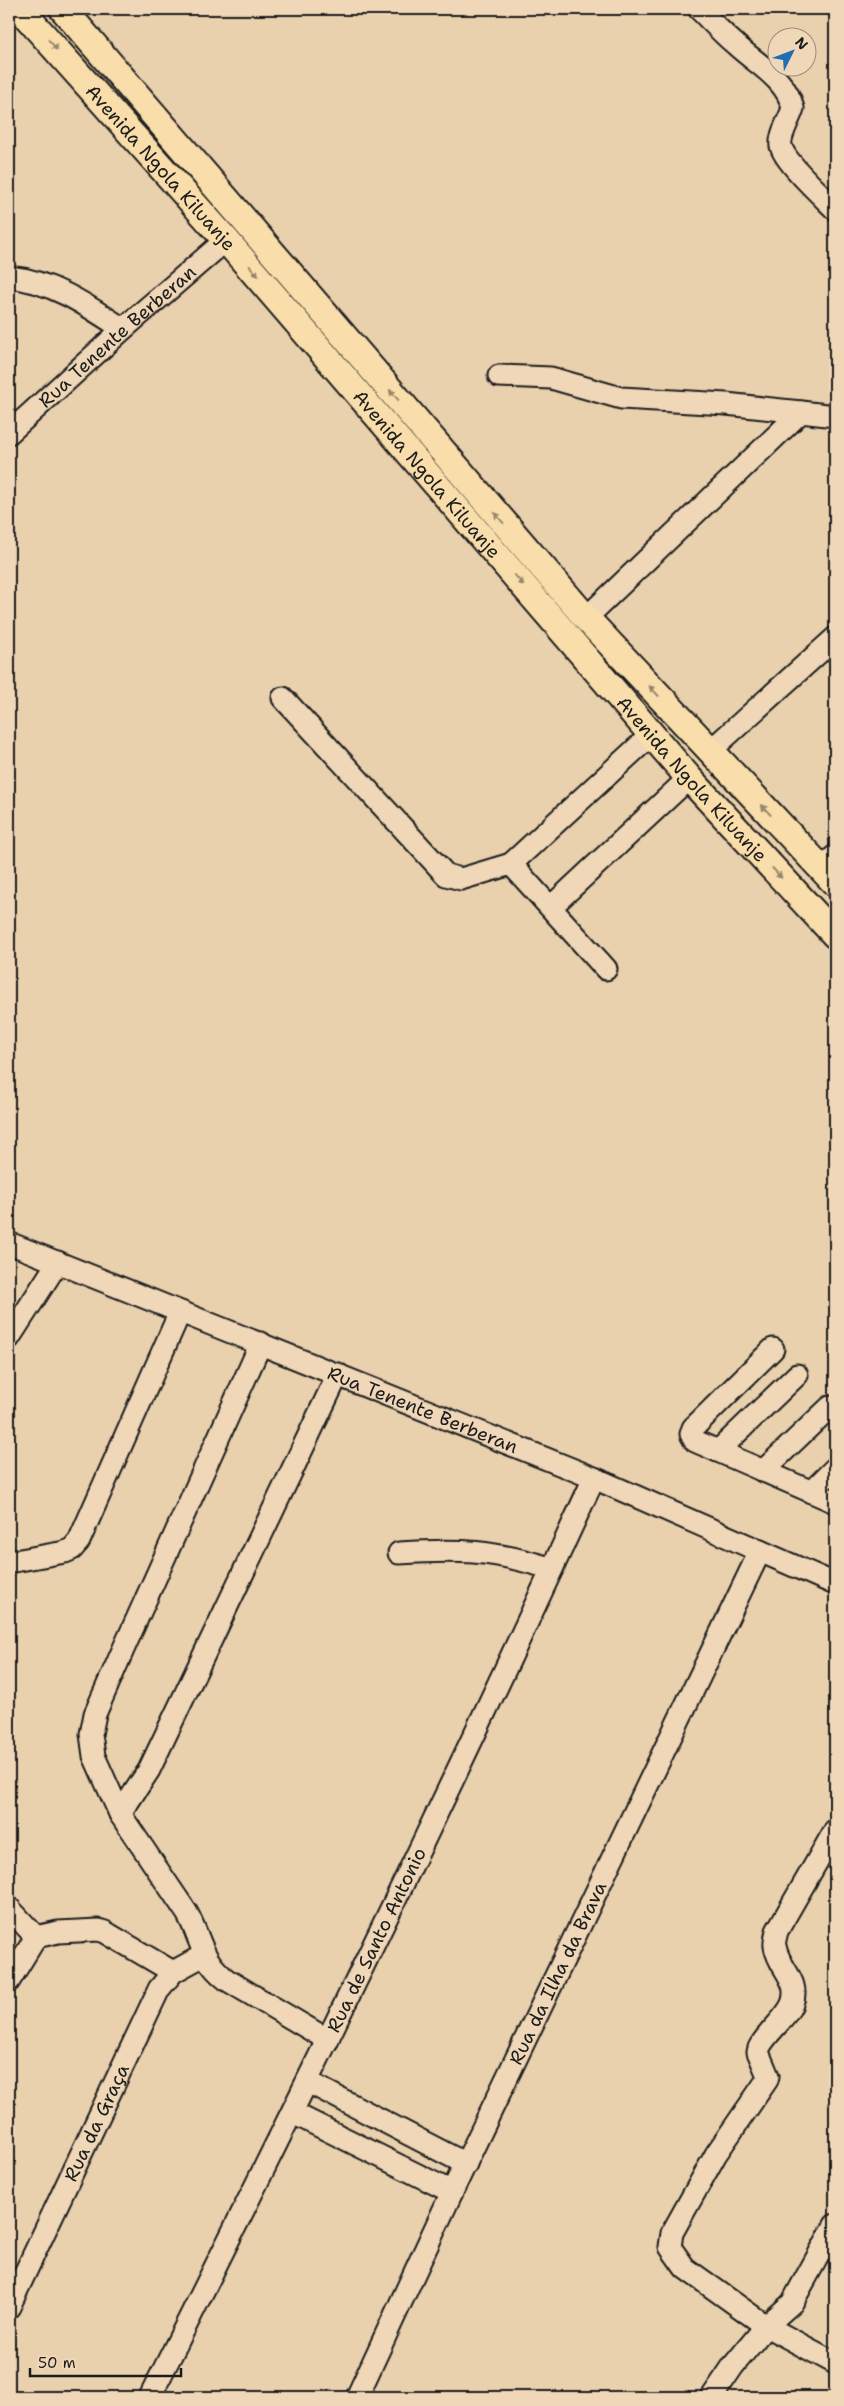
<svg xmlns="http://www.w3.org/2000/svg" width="844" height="2406" font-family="'Shantell Sans',sans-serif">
  <rect width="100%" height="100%" fill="#e9d1ae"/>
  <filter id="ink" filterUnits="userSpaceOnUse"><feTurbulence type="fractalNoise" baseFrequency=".02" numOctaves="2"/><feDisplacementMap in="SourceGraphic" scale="10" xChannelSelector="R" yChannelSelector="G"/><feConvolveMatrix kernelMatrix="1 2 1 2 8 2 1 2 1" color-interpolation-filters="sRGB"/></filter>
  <g filter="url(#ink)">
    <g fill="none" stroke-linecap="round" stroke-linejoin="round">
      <defs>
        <g id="minor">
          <path d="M699 9C711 21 722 33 735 44 756 64 786 78 793 108 790 119 779 135 781 146 784 161 823 197 835 209"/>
          <path d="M9 277C52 281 88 306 123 329"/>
          <path d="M499 376 551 378 621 398 726 404 801 412"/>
          <path id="s1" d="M9 433 123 329 226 240"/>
          <path d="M586 618 801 412 835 416"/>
          <path d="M283 698 446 875 461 879 511 864 606 969"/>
          <path d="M710 751 835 638"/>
          <path d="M511 864 652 734"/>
          <path d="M821 869 835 856"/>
          <path d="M551 907 689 778"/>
          <path id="s2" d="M9 1243 594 1478 835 1584"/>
          <path d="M9 1338 58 1262"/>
          <path d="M261 1343 123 1650 95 1714 91 1734 94 1756 120 1814 187 1913C202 1940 200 1959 227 1980L328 2040"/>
          <path d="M773 1349 693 1428 691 1434 695 1441 835 1502"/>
          <path d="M718 1451 797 1375"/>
          <path d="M763 1471 830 1407"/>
          <path d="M811 1492 835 1468"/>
          <path d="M399 1553C460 1549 493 1550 552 1569"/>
          <path d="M9 1562 65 1552 72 1549 79 1541 180 1312"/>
          <path d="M120 1814 149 1770 338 1374"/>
          <path d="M835 1830 777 1931C776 1936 774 1942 775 1946 778 1968 801 1980 792 2004 785 2020 767 2032 759 2048L758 2052 768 2076 767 2080 716 2154 672 2233 670 2247 685 2268 766 2326 835 2363"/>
          <path d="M9 1908 36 1937"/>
          <path d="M9 1981 36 1937 58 1932 99 1930 105 1932 173 1972"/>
          <path d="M308 2082 466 2164"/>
          <path d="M293 2113 452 2192"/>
          <path id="s3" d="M9 2307 159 1989 173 1972 204 1955"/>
          <path id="s4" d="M150 2397C303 2093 452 1788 594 1478"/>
          <path id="s5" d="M357 2397 452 2192 760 1551"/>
          <path d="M712 2397 733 2366 766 2326 792 2303 835 2225"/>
        </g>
        <g id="major">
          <path id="s6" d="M20 9 226 240 689 778 835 935"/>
          <path d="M63 9 586 618 835 883"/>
        </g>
      </defs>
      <use href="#minor" stroke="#1c1c1c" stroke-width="25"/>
      <use href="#major" stroke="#1c1c1c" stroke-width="30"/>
      <use href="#minor" stroke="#efd7b7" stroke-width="21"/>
      <use href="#major" stroke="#f9deab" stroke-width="26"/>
    </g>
    <defs><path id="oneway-solid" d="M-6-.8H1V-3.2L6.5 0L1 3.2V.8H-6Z" transform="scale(1.25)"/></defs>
    <g fill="#96876b">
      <use href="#oneway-solid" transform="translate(53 45) rotate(48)"/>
      <use href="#oneway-solid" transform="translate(254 271) rotate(49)"/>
      <use href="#oneway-solid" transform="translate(394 395) rotate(-131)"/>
      <use href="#oneway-solid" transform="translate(499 518) rotate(-131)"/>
      <use href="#oneway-solid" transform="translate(519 580) rotate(49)"/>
      <use href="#oneway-solid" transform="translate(654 691) rotate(-133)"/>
      <use href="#oneway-solid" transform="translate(766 810) rotate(-133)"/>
      <use href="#oneway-solid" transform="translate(777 873) rotate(47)"/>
    </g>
  </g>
  <g text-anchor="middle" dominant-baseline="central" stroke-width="5" stroke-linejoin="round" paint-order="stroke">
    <g font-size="19" fill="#1c1c1c" stroke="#efd7b7">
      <text stroke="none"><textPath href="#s6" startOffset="212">Avenida Ngola Kiluanje</textPath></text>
      <text stroke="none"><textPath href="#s1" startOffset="145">Rua Tenente Berberan</textPath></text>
      <text stroke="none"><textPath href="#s6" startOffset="618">Avenida Ngola Kiluanje</textPath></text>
      <text stroke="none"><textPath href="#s6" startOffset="1022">Avenida Ngola Kiluanje</textPath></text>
      <text stroke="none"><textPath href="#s2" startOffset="446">Rua Tenente Berberan</textPath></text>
      <text stroke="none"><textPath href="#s4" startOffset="510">Rua de Santo Antonio</textPath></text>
      <text stroke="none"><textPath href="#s5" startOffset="469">Rua da Ilha da Brava</textPath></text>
      <text stroke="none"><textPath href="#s3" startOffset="204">Rua da Graça</textPath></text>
    </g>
  </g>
  <rect width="844" height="2406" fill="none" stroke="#efd7b7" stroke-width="30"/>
  <rect x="15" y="15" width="814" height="2376" fill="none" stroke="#1c1c1c" stroke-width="2" filter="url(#ink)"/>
  <g transform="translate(792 52) rotate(48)"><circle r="24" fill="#efd7b7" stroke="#9b8c79"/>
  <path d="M0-4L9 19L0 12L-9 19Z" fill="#1f6fb2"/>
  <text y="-8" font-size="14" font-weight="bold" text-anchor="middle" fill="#1c1c1c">N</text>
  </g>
  <path d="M30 2368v8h151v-8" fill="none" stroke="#1c1c1c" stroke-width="2.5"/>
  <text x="38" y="2368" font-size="15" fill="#1c1c1c" stroke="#efd7b7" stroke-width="4" paint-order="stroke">50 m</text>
</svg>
